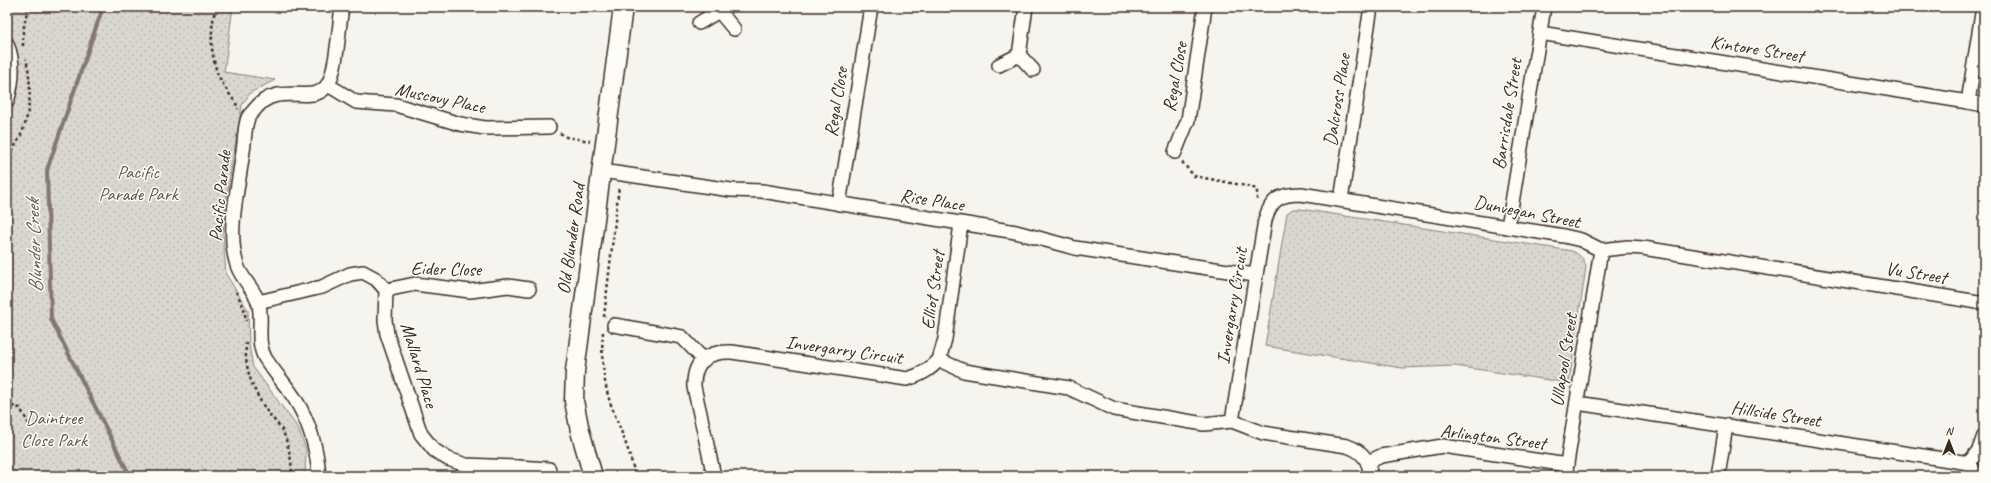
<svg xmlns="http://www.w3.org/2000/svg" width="1991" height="483" font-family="Caveat,sans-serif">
  <defs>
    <pattern id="park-dots" width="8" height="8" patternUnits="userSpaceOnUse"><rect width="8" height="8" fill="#dad6d0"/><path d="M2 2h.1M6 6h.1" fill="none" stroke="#bcb8b2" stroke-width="1.8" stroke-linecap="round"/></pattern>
  </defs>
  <rect width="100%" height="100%" fill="#f5f4ee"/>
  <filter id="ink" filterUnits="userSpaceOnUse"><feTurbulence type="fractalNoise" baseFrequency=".025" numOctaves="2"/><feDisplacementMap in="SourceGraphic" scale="8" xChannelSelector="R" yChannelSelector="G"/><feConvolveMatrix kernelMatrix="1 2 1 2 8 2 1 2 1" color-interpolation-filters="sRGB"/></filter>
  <g filter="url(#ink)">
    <g fill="url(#park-dots)" stroke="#8a8077">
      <path d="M7 7H233L224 72 275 80 250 93 242 105 226 200 223 234 226 274 248 310 249 345 253 367 298 428 306 449 305 476H7Z"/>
      <path d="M1293 209H1300L1572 251C1581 255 1584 259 1586 267L1569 383 1455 366 1402 368 1265 346 1287 213Z"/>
    </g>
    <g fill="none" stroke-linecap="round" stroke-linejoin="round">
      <path stroke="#84786e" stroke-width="4" d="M103 7 47 170 51 319 130 476"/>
      <defs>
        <g id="minor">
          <path d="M1983 7 1968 102 1984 105"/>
          <path d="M699 23 719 11 734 29"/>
          <path d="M1540 33 1968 102"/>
          <path d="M7 44C15 63 13 82 7 102"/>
          <path d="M1019 55 1026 7"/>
          <path d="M999 65 1019 55 1033 70"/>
          <path d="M328 85 356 102 396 105 460 124 485 128 549 127"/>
          <path d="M1175 152 1188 120 1205 7"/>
          <path d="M602 171 731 190 762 191 1016 232 1075 248 1255 275"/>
          <path d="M1341 200 1371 7"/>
          <path d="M839 204 871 7"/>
          <path d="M1508 227 1544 7"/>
          <path d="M386 290 415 284 470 291 508 286 529 289"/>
          <path d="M258 302 322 287 350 274 363 272 376 279 386 290 385 320 387 334 421 434 434 450 448 459 466 465 517 467"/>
          <path d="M614 325 682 337 704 360"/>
          <path d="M939 360 945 339 961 224"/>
          <path d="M1577 403 1969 463"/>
          <path d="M1232 421 1265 220C1271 199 1280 194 1301 194L1564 236 1581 240 1601 250 1628 247 1643 248 1984 303"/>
          <path d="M1368 462 1381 456 1443 446 1567 465"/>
          <path d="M516 475 517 467 549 469"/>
          <path d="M319 476C317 448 310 423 295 399 286 385 274 372 265 358 255 340 264 318 258 301 253 288 241 278 237 265 226 231 239 186 243 151 245 141 244 128 248 118 249 115 253 112 255 109 279 79 313 108 328 84 337 70 339 25 342 7"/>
          <path d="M714 476 694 387C693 361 708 351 732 352L907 379C921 375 929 370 939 360L964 371 1069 388 1114 409 1204 424 1232 421 1263 433 1347 446C1362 451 1370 460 1370 476"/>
          <path d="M1565 476 1601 250"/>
          <path d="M1718 476 1726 426"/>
          <path d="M1976 476 1975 472 1969 463 1979 450 1984 436"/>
        </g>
        <path id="secondary" d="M593 476 580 431 574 401 575 371 623 7"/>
      </defs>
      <use href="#minor" stroke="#3b2a1e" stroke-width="16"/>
      <use href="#secondary" stroke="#3b2a1e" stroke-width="21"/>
      <g stroke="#3b2a1e" stroke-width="2.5" stroke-dasharray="3 3" stroke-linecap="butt">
        <path d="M216 7C210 29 210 53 218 75 223 86 232 97 238 107V109"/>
        <path d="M23 46V31L28 7"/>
        <path d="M560 133 566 137 590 141"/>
        <path d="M7 156C30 132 34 91 26 59"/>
        <path d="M1182 162 1194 176 1252 187 1257 190V202"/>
        <path d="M236 292 244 308 246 321"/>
        <path d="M604 317 619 186"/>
        <path d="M603 332C601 354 603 380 610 402 619 427 630 450 635 476"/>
        <path d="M246 342C244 370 253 391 269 414 274 420 281 427 284 434 289 447 292 462 292 476"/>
        <path d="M7 410 12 406 20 408 31 428"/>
      </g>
      <use href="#minor" stroke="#fdfcf7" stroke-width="13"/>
      <use href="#secondary" stroke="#fdfcf7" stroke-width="18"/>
    </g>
  </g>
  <g text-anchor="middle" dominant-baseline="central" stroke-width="3" stroke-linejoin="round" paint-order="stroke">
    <g font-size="19" fill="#3b2a1e" stroke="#fdfcf7">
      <text transform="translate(1757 49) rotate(9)">Kintore Street</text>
      <text transform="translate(1175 77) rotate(-80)">Regal Close</text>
      <text transform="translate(440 98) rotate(12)">Muscovy Place</text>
      <text transform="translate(1337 100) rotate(-81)">Dalcross Place</text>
      <text transform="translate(836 102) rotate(-81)">Regal Close</text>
      <text transform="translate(1507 114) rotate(-81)">Barrisdale Street</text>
      <text transform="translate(220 196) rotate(-84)">Pacific Parade</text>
      <text transform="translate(932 200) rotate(9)">Rise Place</text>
      <text transform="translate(1527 212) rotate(11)">Dunvegan Street</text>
      <text transform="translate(571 239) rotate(-82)">Old Blunder Road</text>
      <text transform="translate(446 269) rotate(1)">Eider Close</text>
      <text transform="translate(1916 273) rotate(9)">Vu Street</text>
      <text transform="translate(933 290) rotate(-82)">Elliot Street</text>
      <text transform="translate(1232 306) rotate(-81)">Invergarry Circuit</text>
      <text transform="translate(844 350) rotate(8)">Invergarry Circuit</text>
      <text transform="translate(1564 360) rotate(-81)">Ullapool Street</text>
      <text transform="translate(419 365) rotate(73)">Mallard Place</text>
      <text transform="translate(1776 414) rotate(9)">Hillside Street</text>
      <text transform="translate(1493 437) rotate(7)">Arlington Street</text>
    </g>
    <g font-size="19" fill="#63554a" stroke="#fdfcf7">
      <text x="138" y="172">Pacific<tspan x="138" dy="22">Parade Park</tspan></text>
      <text x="54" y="418">Daintree<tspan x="54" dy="22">Close Park</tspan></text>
    </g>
    <g font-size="20" font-style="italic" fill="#65584d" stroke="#fdfcf7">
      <text transform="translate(34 246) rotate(-92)">Blunder Creek</text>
    </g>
  </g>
  <rect width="1991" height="483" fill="none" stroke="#fdfcf7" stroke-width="24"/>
  <rect x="12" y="12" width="1967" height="459" fill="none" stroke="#3b2a1e" stroke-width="1.5" filter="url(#ink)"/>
  <g transform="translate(1949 441)" stroke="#fdfcf7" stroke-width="3" paint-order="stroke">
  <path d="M0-3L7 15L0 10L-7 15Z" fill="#3b2a1e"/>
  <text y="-6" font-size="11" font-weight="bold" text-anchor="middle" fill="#3b2a1e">N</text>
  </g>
</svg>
